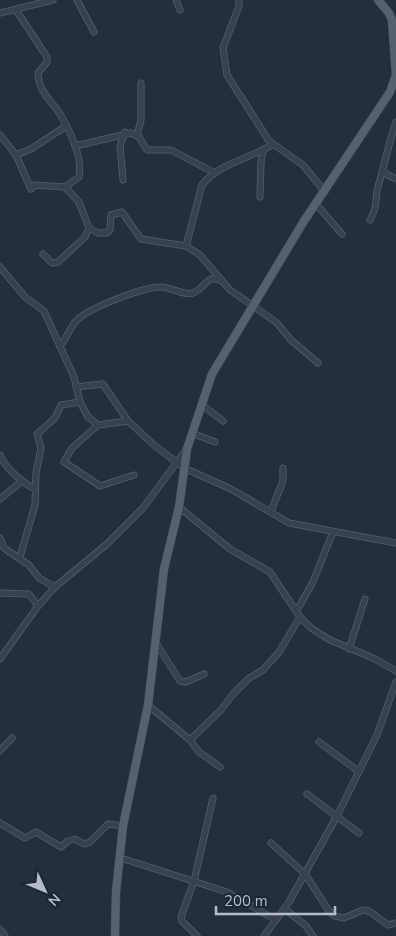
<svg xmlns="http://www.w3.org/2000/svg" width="396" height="936" font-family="'Nunito Sans',sans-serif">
  <rect width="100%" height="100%" fill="#242f3e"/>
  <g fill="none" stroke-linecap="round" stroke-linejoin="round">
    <defs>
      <g id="minor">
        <path d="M77 0 94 32"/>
        <path d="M176 0 180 10"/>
        <path d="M239 0V6L223 48 227 75 269 141 303 165 325 192"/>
        <path d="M16 10 47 57V62L38 73C38 91 51 100 60 114 70 131 83 156 79 177L65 187"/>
        <path d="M0 13 53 0"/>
        <path d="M0 135 16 155 31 189 35 185 65 187 79 202 89 228 98 233H107L110 230 111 215 122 212 141 239 186 246 200 255 230 290 276 322 291 340 318 363"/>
        <path d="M137 135 141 120V83"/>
        <path d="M75 146 131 133 139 137 147 150H171L213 172"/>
        <path d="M16 155 31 149 66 126"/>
        <path d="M384 173 396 179"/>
        <path d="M123 180 120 146 125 132"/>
        <path d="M260 197 261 162 263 150"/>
        <path d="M316 204 342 234"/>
        <path d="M370 220C379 205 374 197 379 183 385 163 389 142 396 122"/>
        <path d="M186 246 202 185C219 163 249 159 272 145"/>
        <path d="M43 254 52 263 58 262 85 237 89 228"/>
        <path d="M0 267 25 297 44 311 74 377 80 402 88 417 98 425"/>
        <path d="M60 346C67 338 70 327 76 321 88 308 141 288 160 287 170 286 182 296 193 293 205 289 206 273 222 281"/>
        <path d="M76 387 103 384 128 421 154 445 184 468 231 489 289 523 396 543"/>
        <path d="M201 404 223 421"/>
        <path d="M128 421 98 425 72 448 64 462 100 486 134 475"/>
        <path d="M192 433 215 442"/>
        <path d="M0 455C5 468 23 483 35 489"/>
        <path d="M0 499 22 481"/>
        <path d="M179 507 230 549 270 572 300 617 311 628 330 640 373 658 396 671"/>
        <path d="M271 511 283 481V468"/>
        <path d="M0 538 4 548 29 565 39 578 55 587"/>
        <path d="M20 557 35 505 36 473 41 448 37 434 55 418 61 405 80 402"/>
        <path d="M0 593 29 594 38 606"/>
        <path d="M297 610 312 584 333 532"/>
        <path d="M156 643 180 681 186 682 204 674"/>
        <path d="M349 649 365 599"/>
        <path d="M0 659 38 606 55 587 107 544 143 508 185 451"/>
        <path d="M148 705 190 740 199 752 220 767"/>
        <path d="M190 740 221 710 233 694 248 679 263 670 279 652 300 617"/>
        <path d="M319 742 358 771"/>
        <path d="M0 751 12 738"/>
        <path d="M307 794 359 833"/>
        <path d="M0 823 25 838 36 832 61 847 68 841 75 839 84 844 90 842 108 824 123 826"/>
        <path d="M271 843 305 874 329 911 335 916 344 918 363 910 369 911 388 925 396 923"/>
        <path d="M121 858 227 892 276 920"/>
        <path d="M285 909 306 926 313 936"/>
        <path d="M0 929 5 936"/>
        <path d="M197 936 182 921 181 917 194 881 213 798"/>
        <path d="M264 936 289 902 337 816 377 735 396 682"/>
      </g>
      <path id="major" d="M115 936 116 892 123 826 148 705 164 569 179 507 187 449 212 374 304 221 390 92 396 75 392 20 389 13 378 0"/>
    </defs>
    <use href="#minor" stroke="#565f6c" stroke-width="7"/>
    <use href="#major" stroke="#414a57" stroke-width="9"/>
    <use href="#minor" stroke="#38414e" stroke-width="5.5"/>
    <use href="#major" stroke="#56606e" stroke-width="8"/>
  </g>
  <g transform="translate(45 891) rotate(134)" stroke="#1d2633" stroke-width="4" paint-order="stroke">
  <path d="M0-4L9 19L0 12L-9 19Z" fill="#b4bcc9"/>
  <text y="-8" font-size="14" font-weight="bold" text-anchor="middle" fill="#b4bcc9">N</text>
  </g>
  <path d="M216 906v8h119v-8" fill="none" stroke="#b4bcc9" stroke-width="2.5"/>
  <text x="224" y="906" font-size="15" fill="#b4bcc9" stroke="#1d2633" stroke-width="4" paint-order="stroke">200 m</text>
</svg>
